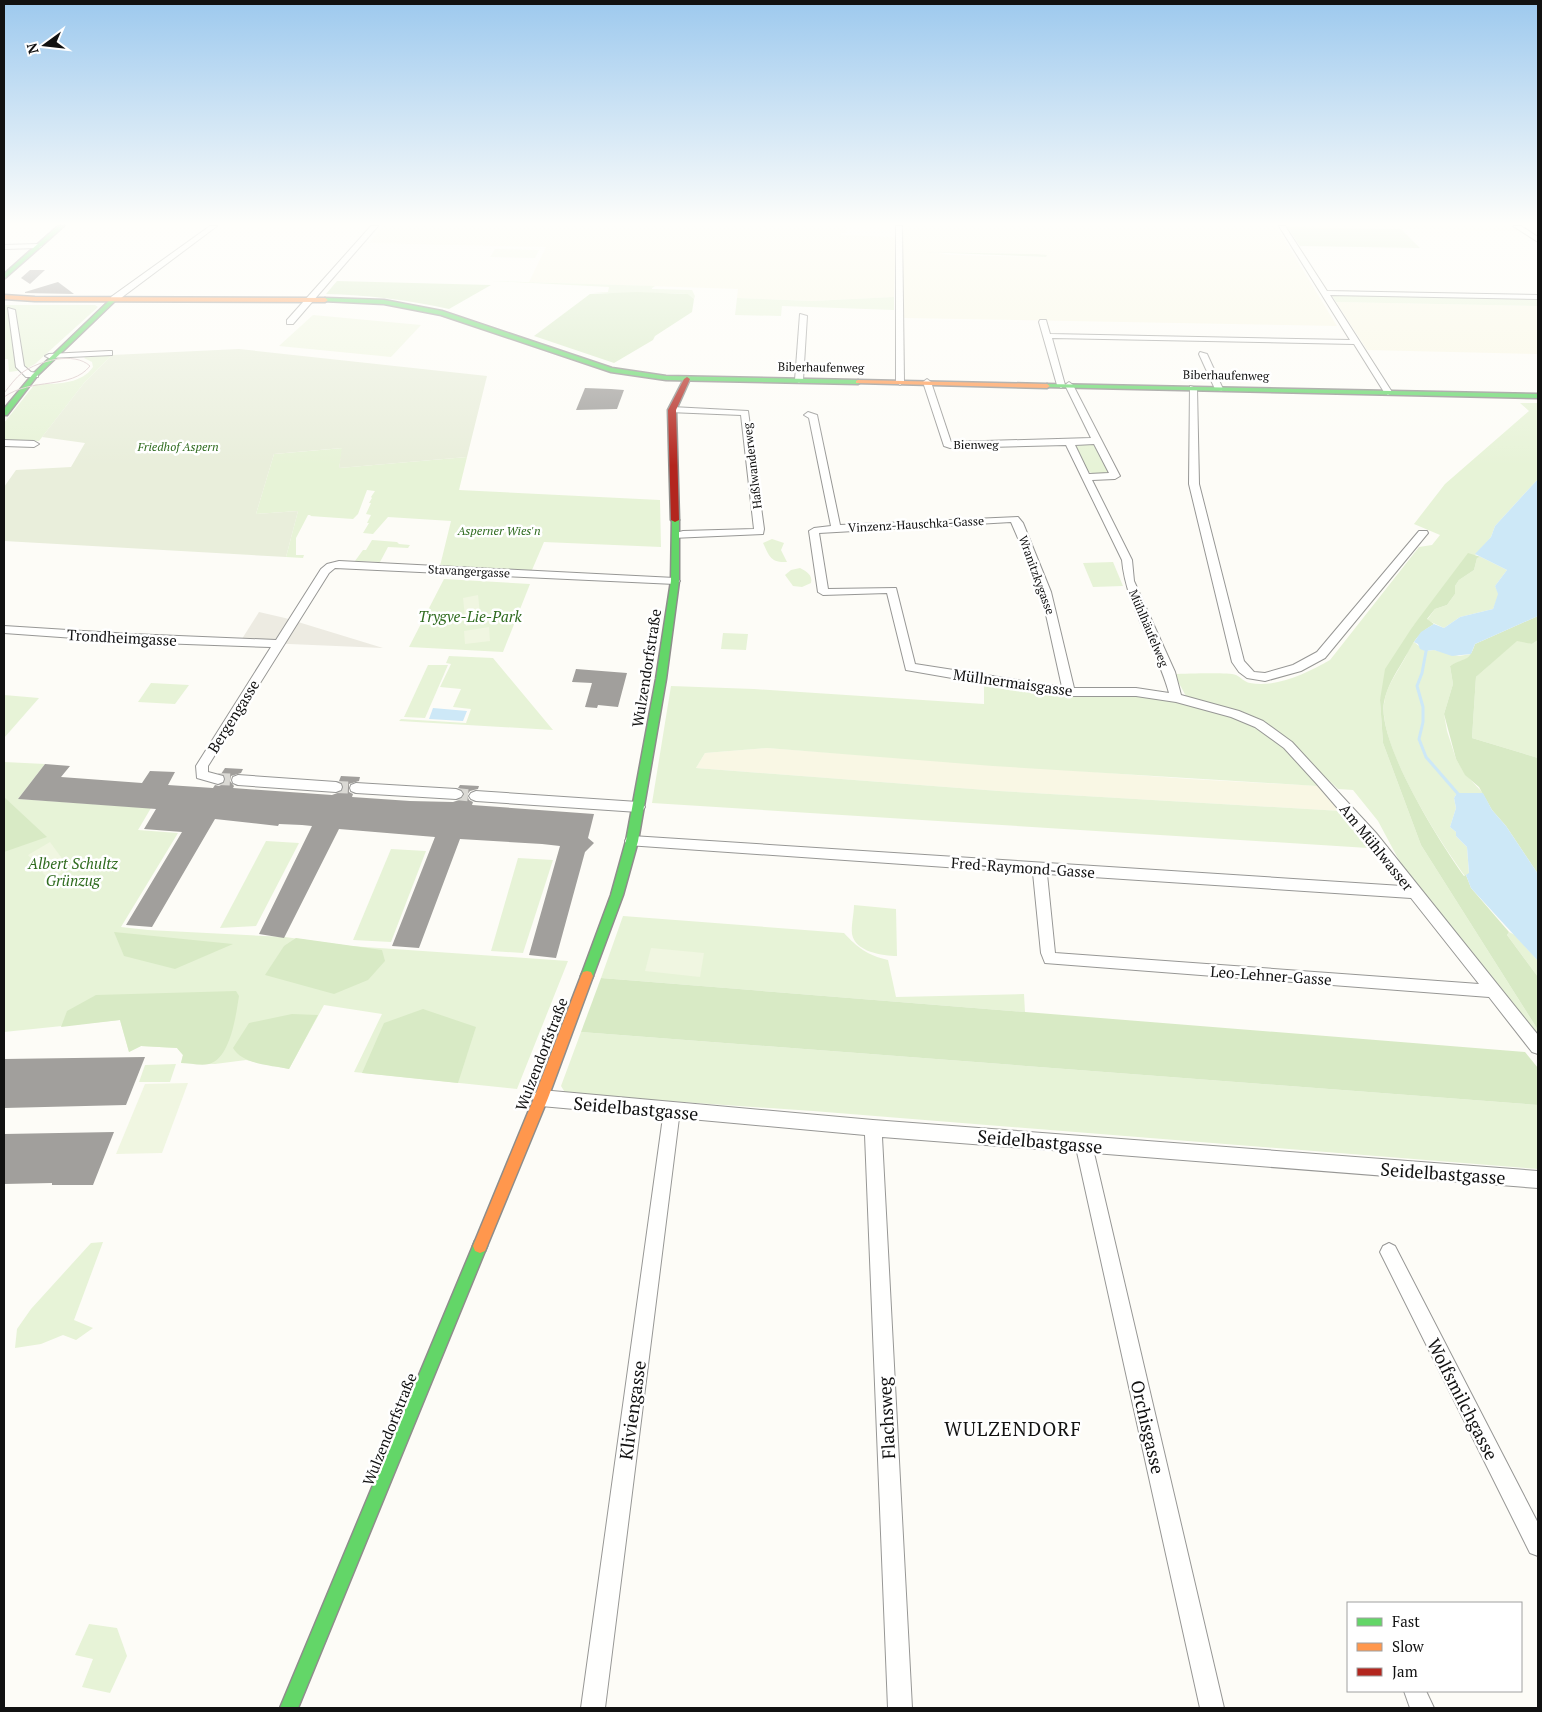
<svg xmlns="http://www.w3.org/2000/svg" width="1542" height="1712" font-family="'PT Serif',serif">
  <rect width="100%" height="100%" fill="#fdfcf7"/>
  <g fill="#f9f7e4" fill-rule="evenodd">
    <path d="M382 226H846L847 233H841V235L896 237 894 297 812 301 737 298 738 289 529 282 546 247 369 243Z"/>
    <path d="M902 226H1276L1337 326 903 318ZM931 252 1036 254 1046 257 951 255Z"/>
    <path d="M1286 226H1513L1521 231 1287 227Z"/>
    <path d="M1336 302 1538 306V354L1367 350Z"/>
    <path d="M767 748 1190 779 1321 786 1326 793 1325 795 1328 799 1332 800 1341 811 999 791 696 768 705 753Z"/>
  </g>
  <g fill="#e7f3d7">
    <path d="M491 281 655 286 652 288V289L692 290 695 296 694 299 688 294 671 293H593L608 292 609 287Z"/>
    <path d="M1331 294 1538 298V306L1336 302Z"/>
    <path d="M894 297V310L782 306 781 316 735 315 737 298 812 301Z"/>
    <path d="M4 305H95L98 307 35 364 24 370 9 372 8 359H4Z"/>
    <path d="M112 355 84 383 39 441 4 440V423L35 384C54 384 81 385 93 367L92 362 84 358 85 357Z"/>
    <path d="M1520 403H1538V479L1495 526 1491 537 1413 626 1380 700 1383 743 1421 845 1538 1030V1035L1499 990 1401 864 1378 821 1353 790 1338 789 1279 733 1187 698 1174 674C1187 674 1227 672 1236 675 1241 677 1244 682 1250 683 1277 688 1307 673 1330 660L1419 547 1432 545 1440 535 1414 524 1445 484 1529 411Z"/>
    <path d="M1090 444 1096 446 1109 473C1082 476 1085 469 1074 446Z"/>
    <path d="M343 448 339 468 467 457 459 490 660 500 661 547 544 542 532 570 440 566 451 521 388 517 373 534 363 533 369 523H367L371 515 366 514 371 503H369L372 498 371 497 375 491 367 490 358 514 353 519 310 516 311 515H308L296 538V555H304L303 558 286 557 298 511 256 514 274 454Z"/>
    <path d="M772 539 784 543 781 550 787 562C770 563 769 555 763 543Z"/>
    <path d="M372 540 397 542 399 544 410 545 408 548 388 547 380 562 355 561 363 550H366Z"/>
    <path d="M1481 557 1507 570 1495 586 1499 594 1493 609 1460 617 1444 628 1427 620 1435 609 1447 605 1455 594V586L1459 580 1474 570 1477 558Z"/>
    <path d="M1113 562 1123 586 1093 587 1083 563Z"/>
    <path d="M800 568C806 571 813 575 811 583L802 587 793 586 785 575 791 570Z"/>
    <path d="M444 579 530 584 503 652 409 647Z"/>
    <path d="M723 633 748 634 746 650 721 649Z"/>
    <path d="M1517 640 1532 644 1538 640V758L1472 738 1476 677Z"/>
    <path d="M1414 642 1425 651 1434 650 1459 656 1471 654C1466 662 1458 661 1450 666L1453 684 1444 714 1447 731 1456 759 1465 774 1483 793H1457L1454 798 1456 808 1450 827 1456 832V836L1467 847 1469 874 1465 876C1439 841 1379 747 1384 704 1386 686 1397 673 1405 658 1408 653 1409 647 1414 642Z"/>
    <path d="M449 656 493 658 553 730 399 721 401 719 466 723 471 709 453 707 461 689 440 687 451 664 446 663Z"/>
    <path d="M428 665H448L425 718 404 717Z"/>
    <path d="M151 683 189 685 175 704 138 702Z"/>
    <path d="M984 683 1055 695H1130L1163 699 1236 718 1257 727 1285 747 1314 777 1317 786 993 766 767 748 705 753 696 768 999 791 1341 811 1368 848 652 803 671 686 754 689 984 704Z"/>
    <path d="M4 695 39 698 4 738Z"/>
    <path d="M4 762 45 764 18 799 151 808 138 830 178 833 121 927 148 930 285 937 350 946 568 961 517 1089 354 1072 382 1014 324 1005 289 1069 246 1060 215 1064 181 1063 183 1055 177 1048 141 1046 129 1052 120 1020 4 1032Z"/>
    <path d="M266 841 299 843 256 926 220 928Z"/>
    <path d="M391 849 426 851 391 942 353 940Z"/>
    <path d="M518 858 553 860 523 953 491 951Z"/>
    <path d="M854 905 896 909 897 956C883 956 855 952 852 934 851 925 854 914 854 905Z"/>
    <path d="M623 916 844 933C858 948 867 955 888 960L896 997 1024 994 1025 1012 601 978Z"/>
    <path d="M1509 932 1515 935 1538 961V977L1507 935Z"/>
    <path d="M581 1032 1538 1105V1169L813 1111 566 1094 561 1086Z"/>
    <path d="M176 1064 170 1082H139L145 1065Z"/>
    <path d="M103 1242 74 1320 93 1328 76 1340 63 1335 41 1344 15 1348 17 1329 31 1309 91 1243Z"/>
    <path d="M89 1624 117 1628 127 1656 110 1693 82 1687 93 1659 75 1655Z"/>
  </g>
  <g fill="#d8eac5">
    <path d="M1287 227 1401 229 1420 248 1300 246Z"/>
    <path d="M923 252 1036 254 1047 255 1046 257Z"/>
    <path d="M337 281 491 285 449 309C408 300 368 295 326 294Z"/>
    <path d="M636 292 688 294 694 299 692 312 655 336 653 340 614 363 534 336 590 294Z"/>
    <path d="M1468 553 1481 557 1477 558 1474 570 1459 580 1455 586V594L1447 605 1435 609 1427 619 1434 624C1414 636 1414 643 1403 661 1395 674 1387 687 1384 702 1377 743 1440 843 1464 876L1466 875 1471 888 1509 932 1507 935 1538 977V1030L1421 845 1383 743 1380 700 1385 669 1413 626Z"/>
    <path d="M1538 616V640L1532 644 1517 641 1476 677 1472 738 1538 758V874L1506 826 1492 810 1479 787 1465 775 1456 759 1444 714 1453 684 1450 666C1464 657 1469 663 1475 644Z"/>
    <path d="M4 797 47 837 4 852Z"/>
    <path d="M114 932 233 944 175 969 124 956Z"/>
    <path d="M296 938 382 950 385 961 368 980 334 994 265 975 284 946Z"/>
    <path d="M601 978 1525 1052 1538 1068V1105L581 1032Z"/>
    <path d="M236 991 239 996C236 1014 231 1058 209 1064 201 1066 189 1063 181 1063L183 1055 177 1048 141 1046 129 1052 120 1020 61 1027 67 1011 96 995Z"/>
    <path d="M423 1009 476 1027 458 1083 362 1073 384 1023Z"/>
    <path d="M292 1014 318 1015 289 1069C272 1065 243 1065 233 1048L249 1023Z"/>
  </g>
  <path fill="#e9eedb" d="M239 349 487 376 467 457 339 468 342 448 274 454 256 514 298 511 286 557 4 541V487L16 470 71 467 85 443 42 437 84 383 112 355Z"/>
  <g fill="#f0f6e1">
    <path d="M495 249 539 250 535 258 490 257Z"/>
    <path d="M313 315 421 325 391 357 279 346Z"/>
    <path d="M478 595 481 624 466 626 463 598Z"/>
    <path d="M489 627 490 641 465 644 464 631Z"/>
    <path d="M50 842 69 868 49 880 28 855Z"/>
    <path d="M651 948 704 953 700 977 645 971Z"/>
    <path d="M188 1083 162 1153 116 1154 145 1084Z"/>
  </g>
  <path fill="#edebe2" d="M259 612 285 618 383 648 240 642Z"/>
  <g fill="#cde8f7">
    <path d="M1538 479V616L1475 644 1471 654 1452 656 1434 650 1425 651 1420 649 1418 644 1414 642 1421 632 1434 624 1444 628 1460 617 1493 609 1498 594 1495 586 1507 570 1475 554 1491 537 1495 526Z"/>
    <path d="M433 708 467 711 463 721 429 719Z"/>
    <path d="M1457 793H1483L1492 810 1506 826 1538 874V961L1471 888 1466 875 1469 873 1467 847 1456 836V832L1450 827 1456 808 1454 798Z"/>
  </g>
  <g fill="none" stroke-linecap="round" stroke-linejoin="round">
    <path stroke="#cde8f7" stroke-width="3" d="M1427 646 1422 673 1417 686 1423 707V722L1419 739 1426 757 1459 795"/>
  </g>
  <g fill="#a19f9c">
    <path d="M30 270H45L30 284 21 278Z"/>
    <path d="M58 282 74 294 25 293V292Z"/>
    <path d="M585 388 611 389 624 390 617 409 576 410Z"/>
    <path d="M576 669 627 673 618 707 598 705 597 708 585 707 592 683 572 682Z"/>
    <path d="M45 764 70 766 61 777 142 783 150 771 175 772 168 785 213 788 215 785 219 786 225 783V775L221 774 225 768 243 769 241 773 231 776 230 781 234 786 233 788 332 795 343 791V783L339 781 341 776 360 777 359 781 349 784V792L353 794 352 797 410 801 453 802 462 799 465 795 463 790 458 788 460 785 479 786 478 789 470 791 467 795 469 800 473 802 472 805 594 814 588 838 594 843 585 852 556 958 529 955 560 846 542 844 460 839 419 948 392 946 435 837 339 829 284 938 259 934 312 826 302 825 279 824 278 826 215 819 152 927 126 925 182 832 144 829 156 809 18 799Z"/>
    <path d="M145 1057 126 1105 4 1108V1059Z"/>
    <path d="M114 1132 93 1185H52V1183L4 1184V1134Z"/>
  </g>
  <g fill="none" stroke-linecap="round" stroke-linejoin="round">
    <g stroke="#dad9d4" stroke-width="12" stroke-dasharray="12 6" stroke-linecap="butt">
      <path d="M218 779 238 780"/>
      <path d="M336 787 356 788"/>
      <path d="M456 794 476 796"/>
    </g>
    <defs>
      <g id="street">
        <path d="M210 226H217L117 301H111V297Z"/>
        <path d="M371 226H378L293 324H287V320Z"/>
        <path d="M896 226H902L904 382 900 385 896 382Z"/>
        <path d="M1279 226H1285L1327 291 1538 295V299L1330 295 1392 392 1388 395 1384 392 1354 344 1052 338 1065 385 1069 382 1073 385 1120 476 1115 479 1092 480 1132 560 1134 581 1175 672 1181 695 1239 711 1263 721 1292 742 1376 833 1538 1035V1054L1532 1052 1489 997 1045 963 1041 953 1033 873 627 845 625 841 627 837 632 836 1402 886 1366 841 1316 783 1284 748 1255 727 1231 717 1176 702 1136 696H1069L1027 691 906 670 887 593 823 595 818 592 809 531 814 528 831 526 809 418 804 415 808 412 817 415 840 525 1018 517 1023 523 1051 592 1074 688H1136L1169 693C1157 648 1126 607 1122 560L1066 445 950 448 944 446 923 382 927 379 931 382 951 442 1091 438 1065 385 1061 388 1057 385 1039 322 1040 320H1046L1050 334 1350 340ZM1094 444 1109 473 1089 474 1075 445ZM1011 522 1041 592 1062 687 915 664 896 588 828 589 819 533ZM1047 874 1411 898 1479 984 1055 953Z"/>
        <path d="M1513 226H1521L1538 237V242Z"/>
        <path d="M4 245 39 244 42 246 39 248 4 249Z"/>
        <path d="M8 308 15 310 24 366 31 372 38 373V377H26L16 367Z"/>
        <path d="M800 314 807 316 803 380 799 383 795 380Z"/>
        <path d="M109 351H112V355L49 358 45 356 49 354Z"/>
        <path d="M1200 352 1207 354 1223 389 1222 391 1215 389 1199 354Z"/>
        <path d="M1190 386 1197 388 1199 484 1244 661 1254 672 1265 673 1293 665 1317 652 1419 531H1427L1428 533 1325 658 1301 671 1265 681 1247 678 1239 672 1232 662 1189 484Z"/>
        <path d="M672 407 748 411 764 529 763 534 672 538V534L683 531 754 529 741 415 669 412V408Z"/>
        <path d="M4 440 34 441 39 444 34 447 4 446Z"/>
        <path d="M339 561 675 578 680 581 675 584 335 568 329 573 208 766V772L223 776 224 779 223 782 218 784 197 778 196 766 271 647 131 642 4 633V626L131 634 276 640 321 569 327 564Z"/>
        <path d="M238 775 336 782 341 784 342 787 341 790 336 792 238 785 233 783 232 780 233 777Z"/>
        <path d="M356 783 456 789 461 791 463 794 461 797 456 799 356 793 351 791 350 788 351 785Z"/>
        <path d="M476 791 638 802 643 804 645 807 643 810 638 812 476 801 471 799 469 796 471 793Z"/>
        <path d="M541 1090 873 1120 1538 1171V1188L1094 1153 1224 1708H1200L1077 1152 882 1137 912 1708H888L865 1135 679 1118 605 1708H581L663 1117 541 1106 535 1103 533 1098 535 1093Z"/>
        <path d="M1389 1243 1395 1246 1538 1523V1556L1530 1553 1383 1258 1380 1252 1383 1246Z"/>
        <path d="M1404 1691H1426L1434 1708H1410Z"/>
      </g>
      <g id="fast">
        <path d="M58 226H64L4 279V274Z"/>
        <path d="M112 298 117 299 37 376 7 415H4V409L33 374Z"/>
        <path d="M325 298 384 300 442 311 612 368 666 376 858 380 861 382 858 384 666 380 611 372 441 315 384 304 323 301V299Z"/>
        <path d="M1047 384 1538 394V398L1045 387 1044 386Z"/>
        <path d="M672 518 679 520V581L666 679 638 841 623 895 593 976 591 980 587 981 583 980 581 976 611 895 626 841 656 679 671 581Z"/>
        <path d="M480 1239 485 1241 487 1246 298 1708H280L475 1241Z"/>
      </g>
      <g id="slow">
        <path d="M4 295 35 297 325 298 328 300 325 302 35 301 4 299Z"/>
        <path d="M858 380 1047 384 1050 386 1047 388 856 383V381Z"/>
        <path d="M587 971 591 972 593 976 548 1098 485 1251 480 1253 475 1251 473 1246 534 1098 581 976 583 972Z"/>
      </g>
      <path id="jam" d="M687 377 690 379 676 410 679 520 675 522 671 520 668 410 684 379Z"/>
    </defs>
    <use href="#street" stroke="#979795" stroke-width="2"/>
    <use href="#fast" stroke="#8e8d8b" stroke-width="3"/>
    <use href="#slow" stroke="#8e8d8b" stroke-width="3"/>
    <use href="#jam" stroke="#8e8d8b" stroke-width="3"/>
    <use href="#street" fill="#fffffe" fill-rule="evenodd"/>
    <use href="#fast" fill="#63d668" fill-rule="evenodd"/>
    <use href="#slow" fill="#ff974d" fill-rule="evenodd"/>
    <use href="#jam" fill="#b3261e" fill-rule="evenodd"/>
    <path stroke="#d9c6c7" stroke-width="1" d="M4 393C10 386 15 378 23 372 39 361 74 351 90 366 71 390 32 377 4 397"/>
  </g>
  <linearGradient id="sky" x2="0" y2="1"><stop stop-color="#9dc9ee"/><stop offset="0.48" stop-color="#fefefb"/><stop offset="1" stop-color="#fefefb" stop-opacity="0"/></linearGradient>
  <rect width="1542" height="466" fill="url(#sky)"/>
  <g text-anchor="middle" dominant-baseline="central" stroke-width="5" stroke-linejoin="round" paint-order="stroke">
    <g font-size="12" fill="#111" stroke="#fff">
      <text transform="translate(821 367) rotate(1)">Biberhaufenweg</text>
      <text transform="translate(1226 375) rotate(1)">Biberhaufenweg</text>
      <text x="976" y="444">Bienweg</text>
      <text transform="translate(752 466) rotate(-97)">Haßlwanderweg</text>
      <text transform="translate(916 524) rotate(-3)">Vinzenz-Hauschka-Gasse</text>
      <text transform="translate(469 571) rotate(3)">Stavangergasse</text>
      <text transform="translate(1037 575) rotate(70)">Wranitzkygasse</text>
      <text transform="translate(1149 628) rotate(67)">Mühlhäufelweg</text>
    </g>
    <g font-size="12" font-style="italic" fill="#2f6b1f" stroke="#fff">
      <text x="178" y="446">Friedhof Aspern</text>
      <text x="499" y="530">Asperner Wies'n</text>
    </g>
    <g font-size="15" font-style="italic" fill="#2f6b1f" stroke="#fff">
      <text x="470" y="616">Trygve-Lie-Park</text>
      <text x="73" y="863">Albert Schultz<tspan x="73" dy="17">Grünzug</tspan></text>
    </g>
    <g font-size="15" fill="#111" stroke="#fff">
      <text transform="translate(122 637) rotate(3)">Trondheimgasse</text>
      <text transform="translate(646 668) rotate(-81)">Wulzendorfstraße</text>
      <text transform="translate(1013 682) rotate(8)">Müllnermaisgasse</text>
      <text transform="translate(233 716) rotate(-58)">Bergengasse</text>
      <text transform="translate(1377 847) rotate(51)">Am Mühlwasser</text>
      <text transform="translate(1023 867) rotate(4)">Fred-Raymond-Gasse</text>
      <text transform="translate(1271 975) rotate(4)">Leo-Lehner-Gasse</text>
      <text transform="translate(541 1054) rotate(-69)">Wulzendorfstraße</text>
      <text transform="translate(389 1429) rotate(-68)">Wulzendorfstraße</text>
    </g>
    <g font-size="18" fill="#111" stroke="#fff">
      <text transform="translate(636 1108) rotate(5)">Seidelbastgasse</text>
      <text transform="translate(1040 1141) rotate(5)">Seidelbastgasse</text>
      <text transform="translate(1443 1173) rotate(4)">Seidelbastgasse</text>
      <text transform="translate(1463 1399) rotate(63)">Wolfsmilchgasse</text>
      <text transform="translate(632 1410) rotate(-82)">Kliviengasse</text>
      <text transform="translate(886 1418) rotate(-93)">Flachsweg</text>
      <text transform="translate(1148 1427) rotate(77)">Orchisgasse</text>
    </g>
    <g font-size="19" letter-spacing="1" fill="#111" stroke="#fff">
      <text x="1013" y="1428">WULZENDORF</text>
    </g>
  </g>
  <rect width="1542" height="1712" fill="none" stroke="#111111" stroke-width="10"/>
  <rect x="1347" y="1602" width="175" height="90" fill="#ffffff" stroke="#a0a0a0"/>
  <rect x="1357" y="1618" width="25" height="8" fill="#63d668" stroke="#a0a0a0"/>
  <text x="1392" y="1627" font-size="15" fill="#111111">Fast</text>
  <rect x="1357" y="1643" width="25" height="8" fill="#ff974d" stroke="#a0a0a0"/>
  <text x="1392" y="1652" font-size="15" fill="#111111">Slow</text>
  <rect x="1357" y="1668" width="25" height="8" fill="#b3261e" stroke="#a0a0a0"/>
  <text x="1392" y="1677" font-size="15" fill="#111111">Jam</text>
  <g transform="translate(45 45) rotate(255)" stroke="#ffffff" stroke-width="4" paint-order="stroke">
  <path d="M0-4L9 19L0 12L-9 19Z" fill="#111111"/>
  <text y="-8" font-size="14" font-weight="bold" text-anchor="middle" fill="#111111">N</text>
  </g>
</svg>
